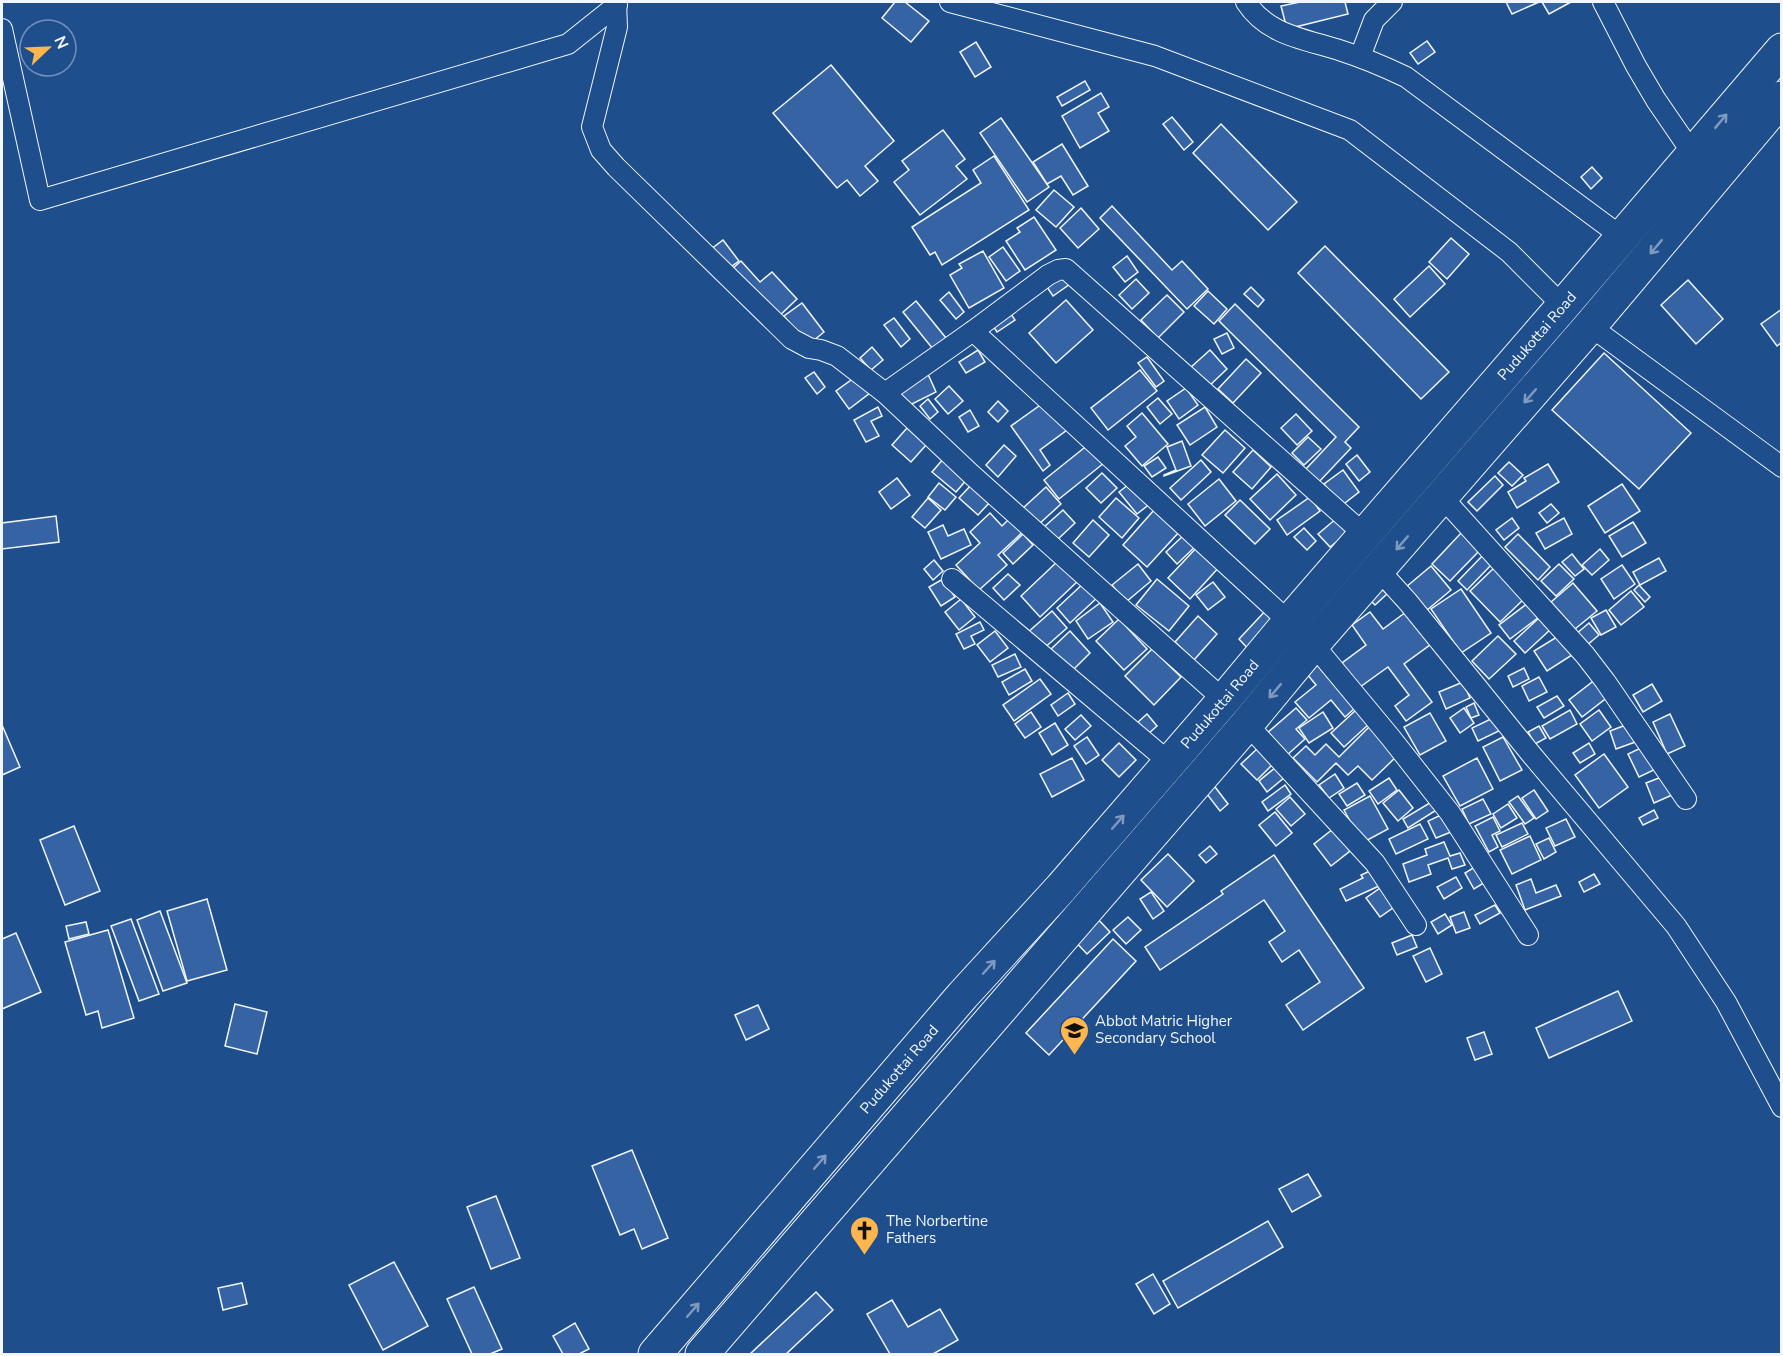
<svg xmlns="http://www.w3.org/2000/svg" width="1783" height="1356" font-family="'Nunito Sans',sans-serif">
  <rect width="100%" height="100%" fill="#1f4e8c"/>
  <g fill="#3563a3" stroke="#f2f6ff" stroke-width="1.5">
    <path d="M895 2H905L929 21 911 42 882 18Z"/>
    <path d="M1300 2H1345L1348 14 1287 29 1281 6Z"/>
    <path d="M1506 2H1539L1512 14Z"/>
    <path d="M1542 2H1571L1549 14Z"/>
    <path d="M1427 41 1435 52 1418 64 1410 53Z"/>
    <path d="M976 42 991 67 975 77 960 52Z"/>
    <path d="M831 65 894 141 865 166 878 181 860 196 847 180 837 188 773 113Z"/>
    <path d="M1085 81 1090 90 1062 106 1057 97Z"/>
    <path d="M1101 93 1109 107 1098 113 1109 131 1080 148 1062 116Z"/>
    <path d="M1172 117 1193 142 1184 150 1163 124Z"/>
    <path d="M1001 118 1049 187 1027 202 980 133Z"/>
    <path d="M1221 124 1297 202 1268 230 1193 153Z"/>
    <path d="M943 130 965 159 956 166 967 179 920 215 894 182 909 170 902 161Z"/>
    <path d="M1062 144 1088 186 1073 195 1061 176 1047 184 1033 162Z"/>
    <path d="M994 156 1029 210 942 265 935 252 930 255 912 227 981 183 973 170Z"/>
    <path d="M1592 167 1602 178 1591 189 1581 177Z"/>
    <path d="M1054 190 1074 207 1056 227 1036 210Z"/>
    <path d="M1112 206 1172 270 1182 261 1208 289 1187 309 1100 218Z"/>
    <path d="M1081 208 1099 229 1078 248 1060 228Z"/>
    <path d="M1034 217 1056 250 1025 270 1006 241 1020 232 1017 228Z"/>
    <path d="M1451 238 1469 254 1447 279 1429 262Z"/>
    <path d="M723 240 739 261 725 271 710 250Z"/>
    <path d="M1325 246 1449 372 1421 399 1298 273Z"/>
    <path d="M1003 247 1020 271 1006 281 989 257Z"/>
    <path d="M983 251 1004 288 969 308 950 275 962 268 959 264Z"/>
    <path d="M1127 256 1138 272 1125 282 1113 267Z"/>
    <path d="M741 261 760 282 772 272 797 299 775 320 730 271Z"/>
    <path d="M1429 266 1445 284 1410 317 1394 299Z"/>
    <path d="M1062 272 1070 284 1053 296 1045 284Z"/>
    <path d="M1136 279 1149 293 1132 309 1119 295Z"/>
    <path d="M1688 280 1723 319 1696 344 1661 305Z"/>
    <path d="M1251 287 1264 300 1258 307 1244 294Z"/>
    <path d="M1208 291 1227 309 1214 324 1194 306Z"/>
    <path d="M949 292 964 312 956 319 940 300Z"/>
    <path d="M1167 295 1184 312 1158 338 1141 320Z"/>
    <path d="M1066 300 1093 330 1056 363 1029 333Z"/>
    <path d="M916 301 946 338 933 349 903 312Z"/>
    <path d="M802 303 824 332 807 346 784 316Z"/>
    <path d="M1235 304 1359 427 1345 442 1351 448 1318 483 1305 470 1336 437 1219 321Z"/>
    <path d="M1782 309V342L1777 346 1761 324Z"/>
    <path d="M1009 311 1015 320 997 332 991 323Z"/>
    <path d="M894 318 910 339 901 347 884 325Z"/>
    <path d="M1227 333 1234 348 1222 354 1214 339Z"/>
    <path d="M872 347 883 360 871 370 860 358Z"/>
    <path d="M978 350 985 362 966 373 959 362Z"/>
    <path d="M1210 350 1227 369 1208 387 1190 368Z"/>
    <path d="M1604 353 1691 433 1639 489 1552 410Z"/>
    <path d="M1147 357 1164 381 1156 387 1138 363Z"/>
    <path d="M1246 359 1261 373 1233 403 1218 389Z"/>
    <path d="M1140 370 1157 391 1108 430 1091 408Z"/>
    <path d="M814 372 825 387 817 394 805 378Z"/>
    <path d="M927 372 936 392 906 407 897 388Z"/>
    <path d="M858 375 870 393 849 409 836 391Z"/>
    <path d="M949 386 963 401 948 414 935 399Z"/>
    <path d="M1186 388 1198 405 1179 419 1167 401Z"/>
    <path d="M1158 398 1172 414 1160 424 1147 407Z"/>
    <path d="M928 399 938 412 930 419 920 406Z"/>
    <path d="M998 401 1008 411 998 422 988 412Z"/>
    <path d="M1046 401 1067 430 1040 450 1050 465 1043 471 1011 426Z"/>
    <path d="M878 407 882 416 871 421 879 436 866 442 854 420Z"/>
    <path d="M1205 407 1217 427 1190 445 1177 425Z"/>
    <path d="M970 410 979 426 968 432 959 417Z"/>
    <path d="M1142 413 1168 444 1142 466 1125 446 1136 437 1127 426Z"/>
    <path d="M1296 414 1312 431 1297 445 1281 428Z"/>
    <path d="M907 428 926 445 911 462 892 445Z"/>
    <path d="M1225 430 1245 448 1223 473 1202 455Z"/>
    <path d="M1308 437 1321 449 1304 465 1292 453Z"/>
    <path d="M1182 441 1191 466 1164 476V475L1176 470 1167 447Z"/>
    <path d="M1089 444 1104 463 1059 499 1044 480Z"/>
    <path d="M1004 445 1016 456 998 477 986 465Z"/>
    <path d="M1253 450 1271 467 1252 489 1233 472Z"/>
    <path d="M1357 455 1370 472 1359 481 1346 464Z"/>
    <path d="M1158 457 1166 468 1152 477 1144 466Z"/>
    <path d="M944 458 968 478 956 492 932 472Z"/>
    <path d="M1201 460 1211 472 1181 500 1170 488Z"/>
    <path d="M1509 462 1523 475 1512 486 1498 473Z"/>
    <path d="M1548 464 1559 482 1517 508 1508 492 1526 481 1524 478Z"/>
    <path d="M1343 470 1359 492 1341 506 1324 484Z"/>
    <path d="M1102 473 1117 488 1101 503 1086 488Z"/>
    <path d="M1277 474 1296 495 1270 520 1250 499Z"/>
    <path d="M1495 476 1503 485 1477 511 1468 502Z"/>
    <path d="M897 478 910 495 891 509 879 492Z"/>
    <path d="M1219 479 1236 501 1205 526 1188 504Z"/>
    <path d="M1133 481 1151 503 1137 514 1119 492Z"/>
    <path d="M939 483 956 497 945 510 928 497Z"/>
    <path d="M972 484 990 502 978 515 959 498Z"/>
    <path d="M1622 484 1640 511 1605 533 1588 506Z"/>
    <path d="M1046 487 1061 504 1038 525 1022 509Z"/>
    <path d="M1310 497 1320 511 1287 535 1277 520Z"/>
    <path d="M928 498 941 510 925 528 912 517Z"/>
    <path d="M1116 498 1139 518 1122 538 1099 517Z"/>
    <path d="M1240 500 1270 529 1255 544 1225 515Z"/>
    <path d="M1551 504 1559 513 1547 523 1539 513Z"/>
    <path d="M1155 509 1180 531 1147 567 1123 545Z"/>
    <path d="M1063 510 1075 523 1057 540 1044 527Z"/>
    <path d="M990 513 1002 526 1013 515 1026 529 998 555 1007 565 979 590 956 565 980 543 970 532Z"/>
    <path d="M56 516 59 542 2 549V523Z"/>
    <path d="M1337 518 1349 532 1330 547 1318 534Z"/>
    <path d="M1512 518 1519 528 1504 540 1496 530Z"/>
    <path d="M1564 518 1572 534 1545 549 1536 533Z"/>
    <path d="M1093 520 1109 535 1089 557 1073 543Z"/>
    <path d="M1633 522 1646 543 1622 557 1609 536Z"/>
    <path d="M943 525 948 536 964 529 971 545 941 559 928 532Z"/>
    <path d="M1304 528 1316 541 1307 550 1294 537Z"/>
    <path d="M1187 532 1198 544 1177 564 1166 552Z"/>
    <path d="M1462 532 1480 550 1450 581 1432 564Z"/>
    <path d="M1023 534 1033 545 1013 564 1003 553Z"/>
    <path d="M1518 534 1550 567 1538 580 1505 547Z"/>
    <path d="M1200 544 1222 564 1190 599 1168 578Z"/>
    <path d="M1600 549 1609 560 1592 575 1582 565Z"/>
    <path d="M1572 554 1584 569 1575 576 1562 562Z"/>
    <path d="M1483 555 1492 564 1467 590 1458 581Z"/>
    <path d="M1659 558 1666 571 1640 585 1633 572Z"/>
    <path d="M1060 559 1079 580 1040 617 1021 596Z"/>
    <path d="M934 560 943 571 933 580 924 569Z"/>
    <path d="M1138 564 1151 581 1126 602 1112 585Z"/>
    <path d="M1559 564 1574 579 1556 596 1541 581Z"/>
    <path d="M1622 565 1635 584 1614 599 1601 579Z"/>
    <path d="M1431 566 1451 590 1426 611 1406 587Z"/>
    <path d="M1495 567 1524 599 1500 622 1470 591Z"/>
    <path d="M1008 574 1020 585 1004 600 993 588Z"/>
    <path d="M943 579 955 597 941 606 929 587Z"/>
    <path d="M1157 579 1189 606 1169 631 1136 605Z"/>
    <path d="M1086 581 1099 596 1070 623 1057 608Z"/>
    <path d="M1213 582 1225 597 1208 610 1196 595Z"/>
    <path d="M1375 582 1387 594 1375 605 1363 593Z"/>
    <path d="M1573 583 1597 611 1575 629 1551 602Z"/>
    <path d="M1639 585 1650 597 1645 602 1634 590Z"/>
    <path d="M1461 589 1491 633 1461 653 1431 609Z"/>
    <path d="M1631 591 1644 607 1621 625 1609 610Z"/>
    <path d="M961 599 975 617 959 630 945 612Z"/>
    <path d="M1100 603 1113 622 1088 639 1076 621Z"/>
    <path d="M1528 603 1539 617 1510 639 1499 625Z"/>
    <path d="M1268 608 1280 621 1251 652 1239 639Z"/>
    <path d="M1410 609 1434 642 1404 664 1432 702 1406 721 1395 706 1409 695 1388 667 1360 687 1342 663 1366 645 1352 625 1370 612 1383 629Z"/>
    <path d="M1606 610 1616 627 1601 635 1591 618Z"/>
    <path d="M1052 611 1067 628 1042 650 1027 633Z"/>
    <path d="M1198 616 1217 634 1194 660 1175 642Z"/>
    <path d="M1540 617 1551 629 1525 653 1514 641Z"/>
    <path d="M1119 619 1147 649 1124 670 1096 641Z"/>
    <path d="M980 622 984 630 971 636 975 644 964 649 956 634Z"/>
    <path d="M1589 623 1599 635 1586 646 1576 634Z"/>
    <path d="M995 631 1008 648 990 662 977 645Z"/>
    <path d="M1070 631 1090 653 1071 672 1050 650Z"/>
    <path d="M1560 635 1572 655 1547 671 1534 651Z"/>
    <path d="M1498 636 1516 654 1489 679 1472 661Z"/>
    <path d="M1152 649 1181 677 1154 705 1125 676Z"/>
    <path d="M1015 654 1021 667 998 677 992 665Z"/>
    <path d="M1313 660 1354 709 1345 717 1331 700 1309 718 1295 702 1316 685 1302 668Z"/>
    <path d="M1524 668 1529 679 1513 687 1508 676Z"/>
    <path d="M1025 669 1032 681 1009 695 1002 682Z"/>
    <path d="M1539 677 1547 692 1529 701 1522 686Z"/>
    <path d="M1040 679 1051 694 1014 721 1003 705Z"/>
    <path d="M1596 679 1609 696 1582 717 1569 700Z"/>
    <path d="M1463 682 1470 698 1446 709 1439 692Z"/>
    <path d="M1652 684 1662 701 1643 712 1633 695Z"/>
    <path d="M1068 693 1075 704 1058 716 1051 705Z"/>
    <path d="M1557 696 1564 706 1544 718 1537 707Z"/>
    <path d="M1474 703 1479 715 1471 718 1466 707Z"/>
    <path d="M1296 708 1307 720 1296 729 1305 739 1286 756 1267 733Z"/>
    <path d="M1464 708 1474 723 1460 733 1450 718Z"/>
    <path d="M1356 710 1369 724 1344 747 1331 733Z"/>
    <path d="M1570 710 1577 724 1550 739 1542 726Z"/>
    <path d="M1599 710 1611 727 1592 741 1580 724Z"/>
    <path d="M1031 712 1041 727 1025 738 1015 724Z"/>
    <path d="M1323 712 1333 728 1309 743 1299 728Z"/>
    <path d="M1430 713 1446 741 1420 755 1404 727Z"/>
    <path d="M1147 714 1157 726 1148 734 1138 722Z"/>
    <path d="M1670 714 1685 746 1667 754 1653 722Z"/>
    <path d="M1081 715 1091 726 1075 740 1065 729Z"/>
    <path d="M1497 716 1503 729 1478 741 1472 728Z"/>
    <path d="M1055 723 1068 745 1052 755 1039 733Z"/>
    <path d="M1631 723 1638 741 1616 749 1610 731Z"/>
    <path d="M2 725 20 767 2 775Z"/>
    <path d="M1370 726 1397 756 1372 780 1358 766 1348 775 1336 763 1317 782 1293 758 1306 746 1315 755 1326 744 1339 757Z"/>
    <path d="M1539 726 1546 738 1535 744 1528 732Z"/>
    <path d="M1087 737 1099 755 1086 764 1074 746Z"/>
    <path d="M1503 737 1522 770 1500 781 1483 747Z"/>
    <path d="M1119 743 1136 760 1119 777 1102 760Z"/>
    <path d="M1589 743 1595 754 1580 763 1573 753Z"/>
    <path d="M1647 745 1658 768 1639 777 1628 754Z"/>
    <path d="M1259 747 1274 763 1257 780 1241 764Z"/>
    <path d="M1604 754 1628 787 1599 808 1575 775Z"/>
    <path d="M1072 758 1084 780 1052 797 1040 774Z"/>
    <path d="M1477 758 1493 789 1460 806 1443 776Z"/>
    <path d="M1276 767 1285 777 1267 792 1259 781Z"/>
    <path d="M1335 774 1344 788 1329 798 1319 785Z"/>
    <path d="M1664 776 1672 795 1654 803 1646 783Z"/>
    <path d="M1389 778 1397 790 1378 804 1369 791Z"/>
    <path d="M1212 783 1228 804 1220 811 1203 789Z"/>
    <path d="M1357 783 1365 795 1347 806 1339 794Z"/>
    <path d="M1285 785 1291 794 1268 811 1262 802Z"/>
    <path d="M1399 790 1413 808 1398 821 1383 803Z"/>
    <path d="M1534 790 1548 811 1536 819 1522 798Z"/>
    <path d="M1370 796 1388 829 1362 843 1344 810Z"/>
    <path d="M1518 796 1534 818 1525 824 1509 802Z"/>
    <path d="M1290 797 1305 814 1291 826 1276 809Z"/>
    <path d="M1483 799 1491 814 1469 824 1462 809Z"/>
    <path d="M1433 801 1438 809 1408 828 1403 819Z"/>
    <path d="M1508 804 1517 818 1501 828 1493 814Z"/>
    <path d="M1654 810 1658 818 1643 825 1639 818Z"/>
    <path d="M1275 812 1292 833 1276 846 1259 825Z"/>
    <path d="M1443 814 1451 832 1436 838 1428 821Z"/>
    <path d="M1493 817 1500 831 1492 835 1498 847 1489 852 1475 826Z"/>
    <path d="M1566 819 1575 837 1555 846 1546 828Z"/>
    <path d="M1522 823 1528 834 1502 847 1496 835Z"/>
    <path d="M1420 824 1428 839 1396 854 1389 839Z"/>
    <path d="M74 826 100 891 65 905 40 840Z"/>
    <path d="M1333 829 1350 851 1331 866 1314 844Z"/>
    <path d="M1530 836 1541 860 1512 874 1500 850Z"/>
    <path d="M1549 838 1556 852 1544 859 1536 844Z"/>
    <path d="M1444 842 1450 856 1460 853 1465 865 1452 869 1448 858 1428 865 1431 874 1409 882 1403 864 1427 855 1425 849Z"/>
    <path d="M1210 846 1217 854 1206 863 1199 855Z"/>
    <path d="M1168 854 1194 881 1167 907 1141 880Z"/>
    <path d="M1274 855 1364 988 1303 1030 1286 1005 1320 982 1299 950 1282 962 1269 942 1285 931 1264 900 1160 970 1145 947 1223 894 1221 891Z"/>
    <path d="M1478 865 1487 881 1474 889 1465 873Z"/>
    <path d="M1372 870 1379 886 1346 901 1340 889 1363 878 1361 875Z"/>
    <path d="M1594 874 1600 884 1584 892 1579 882Z"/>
    <path d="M1456 877 1462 888 1444 899 1437 887Z"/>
    <path d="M1531 879 1536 893 1556 885 1561 896 1525 910 1516 885Z"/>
    <path d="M1383 886 1397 905 1380 917 1366 898Z"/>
    <path d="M1151 892 1164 911 1153 919 1140 899Z"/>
    <path d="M207 899 227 970 187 981 167 911Z"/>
    <path d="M1495 905 1500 913 1480 924 1475 915Z"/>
    <path d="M160 911 187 983 163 991 137 920Z"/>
    <path d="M1464 912 1470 928 1456 933 1450 917Z"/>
    <path d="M1445 914 1452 925 1438 934 1431 922Z"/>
    <path d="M1095 916 1110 932 1087 954 1072 938Z"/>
    <path d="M1128 917 1141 930 1126 944 1113 930Z"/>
    <path d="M131 919 159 994 139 1001 111 926Z"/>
    <path d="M86 922 89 934 69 939 66 926Z"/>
    <path d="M108 930 134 1018 102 1028 98 1011 86 1015 65 942Z"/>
    <path d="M16 933 41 992 2 1009V939Z"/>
    <path d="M1412 935 1417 947 1397 955 1392 943Z"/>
    <path d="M1113 939 1136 961 1049 1055 1026 1033Z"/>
    <path d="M1430 948 1442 974 1426 982 1413 956Z"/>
    <path d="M1618 991 1632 1021 1549 1058 1536 1028Z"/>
    <path d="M235 1004 267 1012 257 1054 225 1046Z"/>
    <path d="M758 1005 769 1029 746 1040 735 1015Z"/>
    <path d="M1484 1032 1492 1054 1475 1060 1467 1038Z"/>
    <path d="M632 1150 668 1238 642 1249 634 1229 620 1235 592 1166Z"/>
    <path d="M1308 1174 1321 1196 1292 1212 1279 1189Z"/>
    <path d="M496 1196 520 1258 491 1269 467 1207Z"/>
    <path d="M1268 1221 1283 1247 1178 1308 1163 1281Z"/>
    <path d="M394 1262 428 1326 383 1350 349 1285Z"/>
    <path d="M1153 1274 1170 1304 1154 1314 1136 1284Z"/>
    <path d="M242 1283 247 1304 223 1310 218 1288Z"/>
    <path d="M474 1287 502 1349 490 1354H472L447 1299Z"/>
    <path d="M816 1292 833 1310 786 1354H750Z"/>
    <path d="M892 1300 908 1327 940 1309 958 1340 933 1354H890L867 1314Z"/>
    <path d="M575 1323 589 1349 579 1354H563L553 1336Z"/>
  </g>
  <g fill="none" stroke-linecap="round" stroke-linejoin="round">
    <defs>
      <g id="street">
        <path d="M616 2 617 27 592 127 601 150 616 167 792 339 809 348 821 350 837 356 885 393 972 475 1224 700"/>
        <path d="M950 2 1155 56 1350 130 1509 252 1563 306"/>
        <path d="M1246 2C1268 36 1306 39 1342 51 1364 58 1385 67 1406 77L1622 237"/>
        <path d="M1603 2 1636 66 1656 100 1693 154"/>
        <path d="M2 29 40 200 568 44 617 5"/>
        <path d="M1360 57 1374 20 1392 2"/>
        <path d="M1590 326 1782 467"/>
        <path d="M973 331 1313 644 1391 738 1450 813 1528 935"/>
        <path d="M885 393 973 331 1048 275 1058 270 1066 269 1365 535"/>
        <path d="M1442 497 1585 655 1605 681 1686 799"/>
        <path d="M1379 570 1408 602 1531 754 1676 926 1726 1002 1782 1107"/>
        <path d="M952 579 1170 763"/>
        <path d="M1247 724 1375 863 1416 925"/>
      </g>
      <g id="highway">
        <path id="s1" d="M655 1354 963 995 1061 888 1224 700 1290 621 1563 306 1782 50"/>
        <path d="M702 1354 1247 724 1313 644 1590 326 1782 98"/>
      </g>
    </defs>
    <use href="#street" stroke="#f2f6ff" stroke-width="22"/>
    <use href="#highway" stroke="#f2f6ff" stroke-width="35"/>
    <use href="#street" stroke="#1f4e8c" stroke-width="20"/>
    <use href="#highway" stroke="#1f4e8c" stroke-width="33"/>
  </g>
  <defs><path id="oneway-shaft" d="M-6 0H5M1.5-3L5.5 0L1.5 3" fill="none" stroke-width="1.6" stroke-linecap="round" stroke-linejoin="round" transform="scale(1.5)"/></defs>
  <g stroke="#7e9ac0">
    <use href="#oneway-shaft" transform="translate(1721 121) rotate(-50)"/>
    <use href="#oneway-shaft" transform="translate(1656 247) rotate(130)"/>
    <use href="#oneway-shaft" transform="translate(1530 396) rotate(131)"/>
    <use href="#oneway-shaft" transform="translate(1402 543) rotate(131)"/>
    <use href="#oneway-shaft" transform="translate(1275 691) rotate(130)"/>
    <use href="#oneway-shaft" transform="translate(1118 822) rotate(-49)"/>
    <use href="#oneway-shaft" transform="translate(989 967) rotate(-48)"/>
    <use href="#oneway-shaft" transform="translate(820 1162) rotate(-49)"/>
    <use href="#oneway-shaft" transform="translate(693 1310) rotate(-49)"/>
  </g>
  <defs>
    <symbol id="school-pin" viewBox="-11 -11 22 30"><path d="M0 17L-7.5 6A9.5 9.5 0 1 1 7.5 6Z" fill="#ffb74d" stroke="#1f4e8c"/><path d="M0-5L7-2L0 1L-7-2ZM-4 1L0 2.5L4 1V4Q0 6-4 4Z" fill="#111"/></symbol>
    <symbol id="church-pin" viewBox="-11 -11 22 30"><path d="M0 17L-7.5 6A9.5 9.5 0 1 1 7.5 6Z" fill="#ffb74d" stroke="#1f4e8c"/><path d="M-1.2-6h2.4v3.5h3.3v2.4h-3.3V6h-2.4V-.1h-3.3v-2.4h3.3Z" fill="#111"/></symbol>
  </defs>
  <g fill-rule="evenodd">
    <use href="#school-pin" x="1058" y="1014" width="33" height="45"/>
    <use href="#church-pin" x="848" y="1214" width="33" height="45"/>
  </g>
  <g text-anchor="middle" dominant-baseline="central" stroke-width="4.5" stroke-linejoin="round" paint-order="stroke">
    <g font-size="15" fill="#f2f6ff" stroke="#1f4e8c">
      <text stroke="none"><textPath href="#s1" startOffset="1347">Pudukottai Road</textPath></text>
      <text stroke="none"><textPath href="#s1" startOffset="861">Pudukottai Road</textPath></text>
      <text stroke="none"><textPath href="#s1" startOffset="375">Pudukottai Road</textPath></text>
    </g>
    <g font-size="15" fill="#f2f6ff" stroke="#1f4e8c" text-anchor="start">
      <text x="1095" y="1021">Abbot Matric Higher<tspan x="1095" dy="17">Secondary School</tspan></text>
      <text x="886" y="1221">The Norbertine<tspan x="886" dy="17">Fathers</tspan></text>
    </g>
  </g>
  <rect width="1783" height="1356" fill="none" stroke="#f2f6ff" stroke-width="6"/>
  <g transform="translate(48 48) rotate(67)"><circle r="28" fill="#1f4e8c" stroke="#7391ba" stroke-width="1.5"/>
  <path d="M0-4.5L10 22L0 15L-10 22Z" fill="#ffb74d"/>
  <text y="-9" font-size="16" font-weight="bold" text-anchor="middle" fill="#f2f6ff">N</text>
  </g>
</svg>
